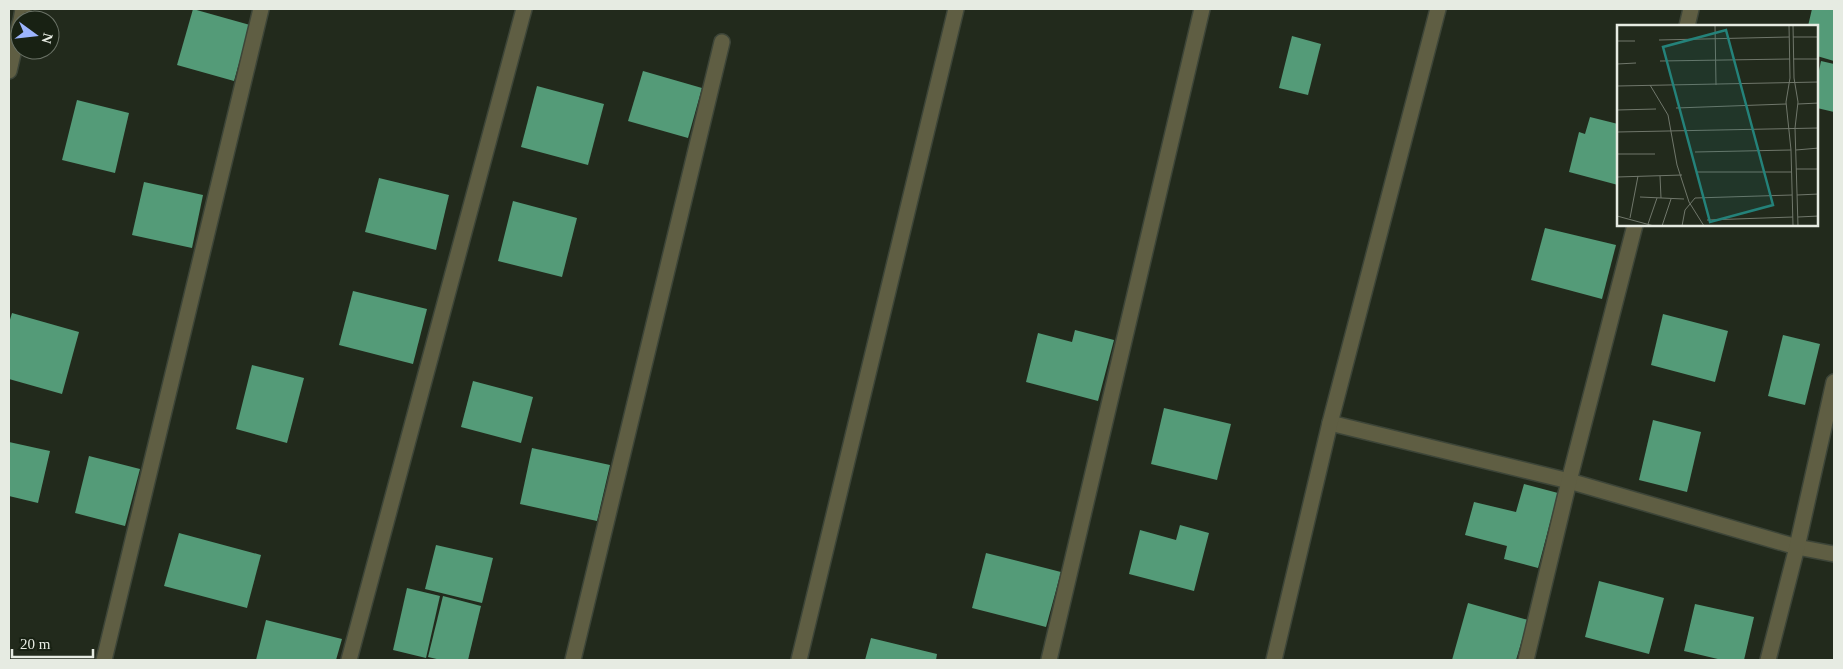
<svg xmlns="http://www.w3.org/2000/svg" width="1843" height="669" font-family="Georgia,serif">
  <rect width="100%" height="100%" fill="#222a1c"/>
  <g fill="#549b78">
    <path d="M193 9 250 25 234 81 177 65Z"/>
    <path d="M1812 9H1834V61L1817 56V26H1808Z"/>
    <path d="M1292 36 1321 44 1308 95 1279 88Z"/>
    <path d="M1821 61 1834 64V112L1817 108V80Z"/>
    <path d="M643 71 702 88 688 138 628 121Z"/>
    <path d="M537 86 604 104 588 165 521 147Z"/>
    <path d="M77 100 129 113 115 173 62 160Z"/>
    <path d="M1590 117 1618 124V185L1569 172 1579 132 1585 134Z"/>
    <path d="M379 178 449 195 436 250 365 232Z"/>
    <path d="M144 182 203 195 192 248 132 235Z"/>
    <path d="M513 201 577 218 562 277 498 261Z"/>
    <path d="M1545 228 1616 245 1602 299 1531 280Z"/>
    <path d="M353 291 427 309 413 364 339 345Z"/>
    <path d="M12 313 79 332 62 394 9 379V323Z"/>
    <path d="M1663 314 1728 331 1715 382 1651 365Z"/>
    <path d="M1075 330 1114 340 1098 401 1026 382 1038 333 1072 342Z"/>
    <path d="M1783 335 1820 344 1805 405 1768 396Z"/>
    <path d="M252 365 304 378 287 443 236 429Z"/>
    <path d="M473 381 533 397 521 443 461 427Z"/>
    <path d="M1164 408 1231 424 1217 480 1151 464Z"/>
    <path d="M1653 420 1701 432 1687 492 1639 480Z"/>
    <path d="M9 442 50 451 38 503 9 496Z"/>
    <path d="M532 448 610 465 597 521 520 504Z"/>
    <path d="M89 456 140 469 125 526 75 513Z"/>
    <path d="M1524 484 1558 493 1538 568 1504 559 1507 546 1465 535 1474 502 1516 512Z"/>
    <path d="M1180 525 1209 533 1194 591 1129 574 1140 530 1176 540Z"/>
    <path d="M179 533 261 555 247 608 164 586Z"/>
    <path d="M436 545 493 558 482 603 425 589Z"/>
    <path d="M986 553 1061 572 1046 627 972 608Z"/>
    <path d="M1599 581 1664 598 1649 654 1585 637Z"/>
    <path d="M407 588 440 596 426 658 393 650Z"/>
    <path d="M443 596 481 606 468 660H441L428 657Z"/>
    <path d="M1468 603 1528 620 1516 660H1452Z"/>
    <path d="M1695 604 1754 617 1744 660H1722L1684 651Z"/>
    <path d="M266 620 342 639 336 660H256Z"/>
    <path d="M871 638 937 654 936 660H865Z"/>
  </g>
  <g fill="none" stroke-linecap="round" stroke-linejoin="round">
    <defs>
      <g id="street">
        <path d="M21 20 23 9"/>
        <path d="M1687 26 1691 9"/>
        <path d="M9 71 20 23"/>
        <path d="M1330 423 1569 481 1797 547 1834 554"/>
        <path d="M104 660 261 9"/>
        <path d="M349 660 524 9"/>
        <path d="M573 660 722 42"/>
        <path d="M799 660 956 9"/>
        <path d="M1049 660 1202 9"/>
        <path d="M1274 660 1330 423 1438 9"/>
        <path d="M1526 660 1569 481 1635 225"/>
        <path d="M1768 660 1797 547 1834 382"/>
      </g>
    </defs>
    <use href="#street" stroke="#3d4538" stroke-width="18"/>
    <use href="#street" stroke="#5f5e43" stroke-width="15"/>
  </g>
  <g transform="translate(1617 25)">
    <rect width="201" height="201" fill="#222a1c"/>
    <path fill="none" stroke="#70776b" stroke-width="1" d="M98 0 99 60M172 0 173 53 169 77 174 125 176 201M176 0 177 53 181 77 178 103 181 201M176 12H202M42 15 172 12M0 16H18M176 34H202M43 36 173 34M0 39 19 38M33 60 51 90 60 140 72 177 87 201M0 61 202 57M181 79 202 78M59 83 169 79M0 85 39 84M0 107 202 103M179 125 202 123M78 127 174 125M0 129H38M179 144H202M79 147H175M43 151 44 173M0 152 65 150M180 170 202 169M23 172 67 174M0 191 37 201M181 192 202 191M13 193 21 151M90 195 176 192M31 199 40 173M45 201 54 174M65 201 68 185 78 173 175 170"/>
    <path fill="#24827a" fill-opacity="0.15" stroke="#24827a" stroke-width="2.5" d="M109 5 156 180 93 197 46 22Z"/>
    <rect width="201" height="201" fill="none" stroke="#e6ebe2" stroke-width="2.5"/>
  </g>
  <rect width="1843" height="669" fill="none" stroke="#e6ebe2" stroke-width="20"/>
  <g transform="translate(35 35) rotate(105)"><circle r="24" fill="#182113" stroke="#6a7266"/>
  <path d="M0-4L9 19L0 12L-9 19Z" fill="#9cb4fd"/>
  <text y="-8" font-size="14" font-weight="bold" text-anchor="middle" fill="#e6ebe2">N</text>
  </g>
  <path d="M12 649v8h81v-8" fill="none" stroke="#e6ebe2" stroke-width="2.5"/>
  <text x="20" y="649" font-size="15" fill="#e6ebe2" stroke="#182113" stroke-width="4" paint-order="stroke">20 m</text>
</svg>
